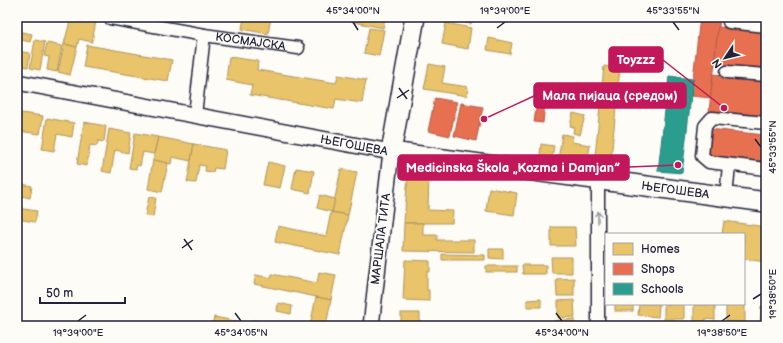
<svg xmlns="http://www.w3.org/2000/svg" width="783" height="343" font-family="'Balsamiq Sans',sans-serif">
  <rect width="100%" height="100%" fill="#fdfcf7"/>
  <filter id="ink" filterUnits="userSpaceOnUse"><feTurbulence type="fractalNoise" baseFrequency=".025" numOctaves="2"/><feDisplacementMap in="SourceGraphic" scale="8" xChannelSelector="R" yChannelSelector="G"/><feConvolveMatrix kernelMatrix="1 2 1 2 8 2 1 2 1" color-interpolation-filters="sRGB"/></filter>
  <g filter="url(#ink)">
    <g fill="#e9c46a" stroke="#ad935c">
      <path d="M71 17 96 21 92 42 79 39 77 47 64 44Z"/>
      <path d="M244 17H271L268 34 242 29Z"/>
      <path d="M329 17H385L383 28Z"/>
      <path d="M436 17H472L471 24Z"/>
      <path d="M446 23 471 28 468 49 442 44Z"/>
      <path d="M369 28 384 30 379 56 364 53Z"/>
      <path d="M17 31 32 34 30 42 17 39Z"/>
      <path d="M489 38 512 43 510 54 487 50Z"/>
      <path d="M35 40 45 42 40 70 30 68Z"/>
      <path d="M47 43 62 46 57 72 47 70 49 57 44 56Z"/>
      <path d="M64 44 77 47 70 75 58 72Z"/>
      <path d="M87 45 172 60 168 81 83 67Z"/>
      <path d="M17 51 30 53 28 67 17 65Z"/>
      <path d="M229 57 258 61 257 70 336 83 338 75 366 80 362 103 336 99 334 109 250 95 252 85 226 80Z"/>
      <path d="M429 64 445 67 442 83 468 87 467 96 424 89Z"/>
      <path d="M604 66 620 68 610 169 594 167Z"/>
      <path d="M21 113 43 116 40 134 18 131Z"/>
      <path d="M573 113 585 116 580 135 573 133 574 127 570 126Z"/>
      <path d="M47 118 74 123 72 137 57 134 54 151 42 149Z"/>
      <path d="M84 122 106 126 104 142 98 141 97 146 90 145 87 166 77 164Z"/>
      <path d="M109 129 131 133 128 153 115 150 111 173 102 171Z"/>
      <path d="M135 133 158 137 154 154 143 152 140 166 137 165 136 169 129 168Z"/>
      <path d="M562 134 573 136 572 142 590 145 587 165 558 160Z"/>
      <path d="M158 137 194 144 191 161 172 157 171 164 153 160Z"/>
      <path d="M194 144 226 150 223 169 214 168 213 172 205 171 206 166 199 165 196 183 187 182Z"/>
      <path d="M541 144 554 146 552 157 540 155Z"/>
      <path d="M17 153 22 154 20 169 17 168Z"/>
      <path d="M153 160 168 163 162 192 148 189Z"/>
      <path d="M268 162 285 166 280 188 263 185Z"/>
      <path d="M296 168 314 171 310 193 292 189Z"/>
      <path d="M341 169 357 172 348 215 332 212Z"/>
      <path d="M408 174 429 175 428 210 453 211 452 223H404Z"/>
      <path d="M17 178 22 179 21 184 32 186 30 198 17 195Z"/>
      <path d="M489 188 517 193 514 215 486 211Z"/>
      <path d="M320 195 335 199 332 212 317 208Z"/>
      <path d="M149 197 156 198 153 217 145 215Z"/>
      <path d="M17 208 37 211 35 222 17 219Z"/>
      <path d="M331 212 348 215 340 255 275 242 278 226 326 236Z"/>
      <path d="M724 221 766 227V262L744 259V234H722Z"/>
      <path d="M404 223H423V235H437V240H474V252L403 251Z"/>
      <path d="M551 227H575L576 246H551Z"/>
      <path d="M489 249H503V259L489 258Z"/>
      <path d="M442 254 485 255V260H442Z"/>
      <path d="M551 257H572V273H552Z"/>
      <path d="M405 260 430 261V272H427V290H429V301L403 300Z"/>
      <path d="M522 265H546V274H523Z"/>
      <rect x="486" y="266" width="31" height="6"/>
      <path d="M319 272 336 275 331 300 254 284 256 275 271 278 272 274 317 283Z"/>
      <path d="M574 278V296H557L556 279Z"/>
      <path d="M316 297 331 300 326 326H310Z"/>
      <path d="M541 299V307H527V300Z"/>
      <path d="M574 300 575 317 558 318V301Z"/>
      <path d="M744 300H745V322L726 321V304H744Z"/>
      <path d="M278 303 292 306 291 314 277 311Z"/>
      <rect x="615" y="304" width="18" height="7"/>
      <path d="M639 304H659L658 317 638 315Z"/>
      <rect x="664" y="304" width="20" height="15"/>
      <path d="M694 305H715V320L705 319V322H694Z"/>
      <path d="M761 306H766V323H760Z"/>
      <rect x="401" y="313" width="19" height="13"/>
      <path d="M214 317 252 324 253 320 286 326H212Z"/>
      <path d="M575 319V326H554L553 321Z"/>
      <path d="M532 321 549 322V326H532Z"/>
    </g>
    <g fill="#e76f51" stroke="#ac584a">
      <path d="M700 17H720L711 98 691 96Z"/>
      <path d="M718 27 766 32V71L714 65Z"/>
      <path d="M713 74 766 80V119L709 112Z"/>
      <path d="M435 98 457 102 450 136 428 131Z"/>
      <path d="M537 102 545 103 543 123 534 122Z"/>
      <path d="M461 103 483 107 476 141 454 136Z"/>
      <path d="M709 129 765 135 762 163 706 156Z"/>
    </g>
    <path fill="#2a9d8f" stroke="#287876" d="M669 76 693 79 682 173 658 171Z"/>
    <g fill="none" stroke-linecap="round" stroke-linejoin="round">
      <defs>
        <g id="minor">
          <path d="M110 18 204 35 195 115"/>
          <path d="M729 22 766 26"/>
          <path id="s1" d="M204 35 298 48"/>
          <path d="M727 72 766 75"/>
          <path d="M766 123 712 118 705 126 702 156 709 162 766 169"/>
          <path d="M598 179V326"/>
          <path d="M726 197 729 165"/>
        </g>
        <g id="tertiary">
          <path id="s2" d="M17 82 391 152 371 326"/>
        </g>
        <g id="primary">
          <path id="s3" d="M415 17 391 152 766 202"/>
        </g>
      </defs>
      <use href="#minor" stroke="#22223b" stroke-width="15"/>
      <use href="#tertiary" stroke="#22223b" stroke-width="18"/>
      <use href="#primary" stroke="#22223b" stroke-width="22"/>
      <use href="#minor" stroke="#fdfcf7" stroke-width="12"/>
      <use href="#tertiary" stroke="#fdfcf7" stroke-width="15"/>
      <use href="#primary" stroke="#fdfcf7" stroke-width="19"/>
    </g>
    <defs><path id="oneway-shaft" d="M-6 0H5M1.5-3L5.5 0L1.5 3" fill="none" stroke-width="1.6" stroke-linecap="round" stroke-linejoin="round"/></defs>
    <use stroke="#9a9aa2" href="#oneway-shaft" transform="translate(598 217) rotate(-90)"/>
  </g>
  <path fill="none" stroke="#22223b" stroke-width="1.5" d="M353 22 358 30M673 22 679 30M497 28 505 22M399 88 407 99M397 98 409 90M755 139 761 147M184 239 192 250M182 248 193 240M753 299 761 294M235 313 241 321M556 313 562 321M78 321 86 315M722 321 730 315"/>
  <g text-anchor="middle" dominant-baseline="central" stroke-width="4" stroke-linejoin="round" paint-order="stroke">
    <g font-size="12" fill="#22223b" stroke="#fdfcf7">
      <text stroke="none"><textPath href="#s1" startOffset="47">КОСМАЈСКА</textPath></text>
      <text stroke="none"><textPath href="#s2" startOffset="343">ЊЕГОШЕВА</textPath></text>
      <text stroke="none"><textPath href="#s3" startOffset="424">ЊЕГОШЕВА</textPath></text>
      <text transform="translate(381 239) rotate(-83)">МАРШАЛА ТИТА</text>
    </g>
  </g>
  <path fill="none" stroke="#c2185b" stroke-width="1.5" d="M724 108L663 60M484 119L534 96M678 165L629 167"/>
  <g fill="#c2185b" stroke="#fdfcf7" stroke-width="1.5">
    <circle cx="724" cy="108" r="4"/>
    <circle cx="484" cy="119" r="4"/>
    <circle cx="678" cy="165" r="4"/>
  </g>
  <g fill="#c2185b" stroke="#c2185b" stroke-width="1.5">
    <rect x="609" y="47" width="54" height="25" rx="4"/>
    <rect x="534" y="83" width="152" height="25" rx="4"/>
    <rect x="398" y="155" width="231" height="25" rx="4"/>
  </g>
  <g font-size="13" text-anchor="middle" font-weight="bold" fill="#fff">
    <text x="636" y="64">Toyzzz</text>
    <text x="610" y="100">Мала пијаца (средом)</text>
    <text x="513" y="172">Medicinska Škola „Kozma i Damjan”</text>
  </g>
  <rect width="783" height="343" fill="none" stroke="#fdfcf7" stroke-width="44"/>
  <rect x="605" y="233" width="140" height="72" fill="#fdfcf7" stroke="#a5a5ac"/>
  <rect x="613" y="243" width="20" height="12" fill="#e9c46a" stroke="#a5a5ac"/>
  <text x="641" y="253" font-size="12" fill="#22223b">Homes</text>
  <rect x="613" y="263" width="20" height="12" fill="#e76f51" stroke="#a5a5ac"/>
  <text x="641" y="273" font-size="12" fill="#22223b">Shops</text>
  <rect x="613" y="283" width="20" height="12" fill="#2a9d8f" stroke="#a5a5ac"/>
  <text x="641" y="293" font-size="12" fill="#22223b">Schools</text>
  <g transform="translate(725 58) rotate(235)" stroke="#fdfcf7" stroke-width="3" paint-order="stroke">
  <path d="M0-3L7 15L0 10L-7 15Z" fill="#22223b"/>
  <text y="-6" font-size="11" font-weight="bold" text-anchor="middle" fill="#22223b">N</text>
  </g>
  <path d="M40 297v6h85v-6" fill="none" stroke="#22223b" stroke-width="2"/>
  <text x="46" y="297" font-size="12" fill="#22223b" stroke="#fdfcf7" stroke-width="3" paint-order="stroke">50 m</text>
  <rect x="22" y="22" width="739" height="299" fill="none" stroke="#22223b" stroke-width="1.5"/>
  <g font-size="10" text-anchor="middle" fill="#22223b">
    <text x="353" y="14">45°34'00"N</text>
    <text x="505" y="14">19°39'00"E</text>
    <text x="673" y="14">45°33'55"N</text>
    <text transform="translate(772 147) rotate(-90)" y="4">45°33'55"N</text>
    <text transform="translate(772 294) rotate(-90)" y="4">19°38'50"E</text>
    <text x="78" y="336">19°39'00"E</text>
    <text x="241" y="336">45°34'05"N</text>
    <text x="562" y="336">45°34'00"N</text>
    <text x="722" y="336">19°38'50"E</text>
  </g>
</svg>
